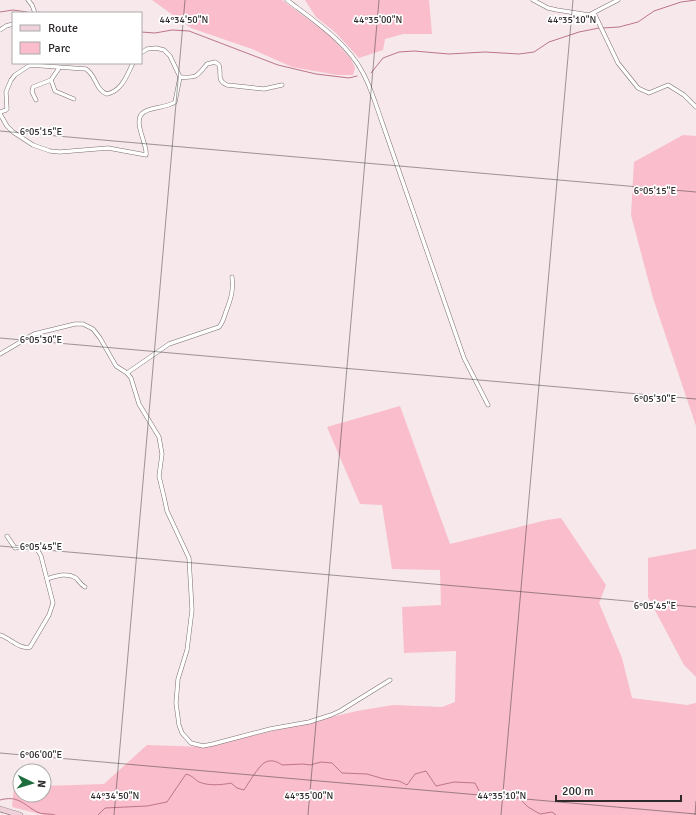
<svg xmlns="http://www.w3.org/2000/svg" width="696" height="815" font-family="Signika,sans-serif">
  <rect width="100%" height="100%" fill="#f6e8eb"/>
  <g fill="#f9bdcb">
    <path d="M152 0H282L329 35 351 59 355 68 353 75H337L292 67 252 49 191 28Z"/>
    <path d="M305 0H429L432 34H403L385 39 383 50 359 58 336 33 316 17Z"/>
    <path d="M683 135 696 136V426L653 298 631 215 634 162Z"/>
    <path d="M400 406 450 544 547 520 561 518 606 585 599 603 622 658 632 698 687 705 696 703V815H44L12 807 14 787 20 786V795H44V786L104 784 147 745 205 747 357 711 393 705 442 707 455 702 456 651 404 653 402 607 441 605 440 570 392 569 382 505 360 504 327 427Z"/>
    <path d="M696 549V677L684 665 648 597V558Z"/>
  </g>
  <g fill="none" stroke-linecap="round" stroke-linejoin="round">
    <g stroke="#bd7589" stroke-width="1">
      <path d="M0 12 13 10 27 12"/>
      <path d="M39 12 42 13"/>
      <path d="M603 28 619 27 638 22 654 11 681 2 696 0"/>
      <path d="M141 32 155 33 172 30 189 31 278 65 316 74 349 78 357 76"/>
      <path d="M371 73 383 58 399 52 414 51 449 54 485 52 519 54 534 52 549 42 579 32 599 28"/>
      <path d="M0 800C18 795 23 804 37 812 42 815 50 813 55 815"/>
      <path d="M98 815 105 808 147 806 167 802 186 774C193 776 194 779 199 782 208 786 222 785 231 783L237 788 244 790C248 784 258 767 264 763 270 759 277 761 282 765L303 764 310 765 321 762 332 763 342 773 367 774 384 779 399 781 407 785 415 774 426 771 436 786 454 782 475 783 484 800 489 797 496 800 518 797 528 807 540 814 552 812 556 815"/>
    </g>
    <defs>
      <g id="street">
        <path d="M28 0 32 5 35 13"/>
        <path d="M287 0C313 20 347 42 363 73 371 88 376 105 382 122L464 358 488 405"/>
        <path d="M533 0 548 8 557 10 589 15 618 0"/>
        <path d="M594 13 618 63 638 88 649 93 668 85 684 95 696 107"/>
        <path d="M0 30 6 26 13 24"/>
        <path d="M59 68 51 80 55 91 74 99"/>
        <path d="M180 77C198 78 197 76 207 64L215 62 219 65C222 74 216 80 227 85L264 89 282 85"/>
        <path d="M36 100 32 92 33 87 51 80"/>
        <path d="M0 112 6 110 7 109 6 92 11 80 15 75 30 65 86 69C96 75 96 91 107 94 122 91 127 75 133 63"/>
        <path d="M0 114 7 126 13 132 33 145 50 151 60 152 108 148 146 155C148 144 131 120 144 112 152 107 166 108 175 102L180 77 170 56 164 50 156 48 147 49 141 53"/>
        <path d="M0 354 34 334 75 324H83L93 329 100 338 116 366 127 373 131 378 139 404 159 437 162 454 159 476 164 497 167 511 189 558 192 610 187 650 178 679 176 703 179 725 182 733 191 743 203 746 213 744 270 729 309 722 331 715 340 711 390 680"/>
        <path d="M127 373 169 344 219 327C224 321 224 316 227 309 231 298 234 289 232 277"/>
        <path d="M47 579C56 576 67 572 76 578 79 581 81 585 85 587"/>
        <path d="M0 635C10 638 20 650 30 647L49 615 53 603 41 556 37 549 21 547 15 548 7 536"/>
      </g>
      <path id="secondary" d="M0 809 20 815"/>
    </defs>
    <use href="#street" stroke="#7b6f71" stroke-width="4.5"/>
    <use href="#secondary" stroke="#7b6f71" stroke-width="6"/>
    <use href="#street" stroke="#fff" stroke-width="3.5"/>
    <use href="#secondary" stroke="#eed1da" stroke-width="5"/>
  </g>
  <path fill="none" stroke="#2f2a2b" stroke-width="1" stroke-opacity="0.45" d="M0 131 696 192M0 338 696 399M0 546 696 607M0 753 696 814M114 815 185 0M308 815 379 0M501 815 573 0M695 815 696 801"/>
  <g font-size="10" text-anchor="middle" fill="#2f2a2b" stroke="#fff" stroke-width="3.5" stroke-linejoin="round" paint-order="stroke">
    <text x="184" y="23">44°34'50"N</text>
    <text x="378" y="23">44°35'00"N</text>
    <text x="572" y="23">44°35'10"N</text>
    <text x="41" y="135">6°05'15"E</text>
    <text x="655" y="194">6°05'15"E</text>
    <text x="41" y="343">6°05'30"E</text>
    <text x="655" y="402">6°05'30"E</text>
    <text x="41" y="550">6°05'45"E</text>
    <text x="655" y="609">6°05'45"E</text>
    <text x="41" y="758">6°06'00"E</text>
    <text x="115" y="799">44°34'50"N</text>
    <text x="309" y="799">44°35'00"N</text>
    <text x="502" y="799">44°35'10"N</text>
  </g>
  <rect x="12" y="12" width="130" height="52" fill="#ffffff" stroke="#acaaaa"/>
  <rect x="20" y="25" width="20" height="6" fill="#eed1da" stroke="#acaaaa"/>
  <text x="48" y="32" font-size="12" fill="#2f2a2b">Route</text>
  <rect x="20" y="42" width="20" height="12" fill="#f9bdcb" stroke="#acaaaa"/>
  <text x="48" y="52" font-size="12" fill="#2f2a2b">Parc</text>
  <g transform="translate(32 783) rotate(95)"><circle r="19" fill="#ffffff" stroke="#acaaaa"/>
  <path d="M0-3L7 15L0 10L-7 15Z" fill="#1d6c3c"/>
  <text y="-6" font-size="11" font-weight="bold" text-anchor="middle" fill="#2f2a2b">N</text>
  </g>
  <path d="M556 795v6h125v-6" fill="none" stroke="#2f2a2b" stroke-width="2"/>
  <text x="562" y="795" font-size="12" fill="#2f2a2b" stroke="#ffffff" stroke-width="3" paint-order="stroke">200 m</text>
</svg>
